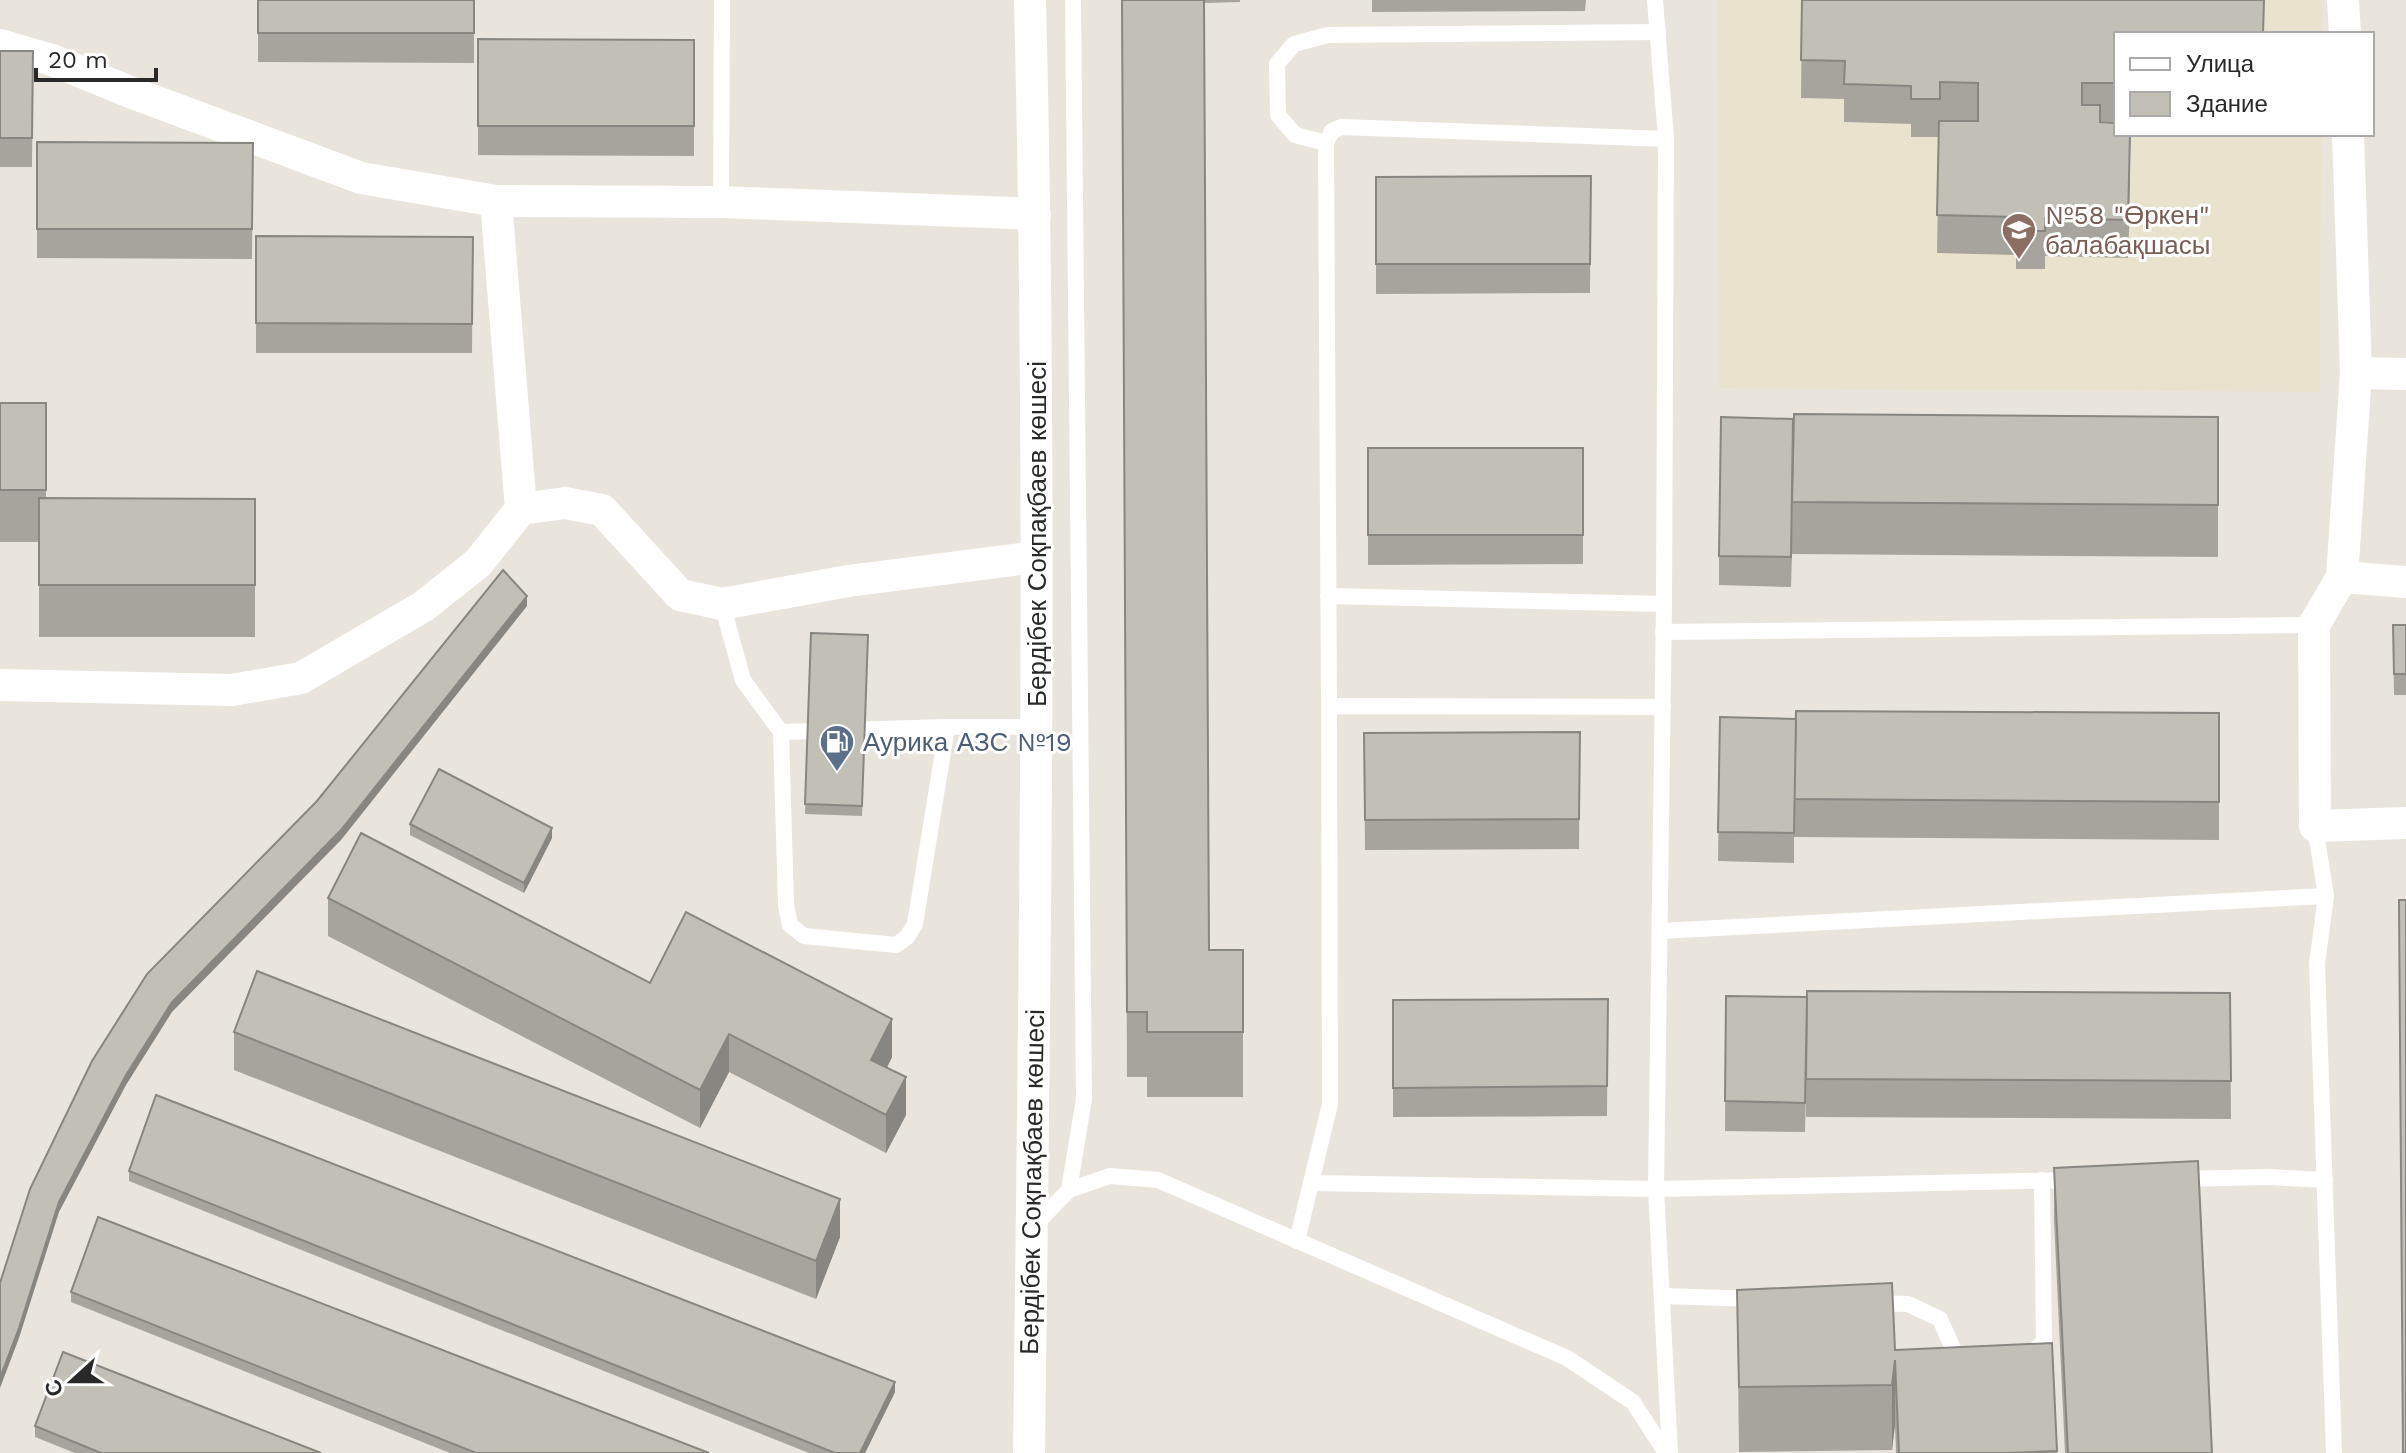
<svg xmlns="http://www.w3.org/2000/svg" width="2406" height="1453" font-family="'Work Sans',sans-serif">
  <rect width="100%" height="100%" fill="#e9e5dc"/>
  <path fill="#e9e3cd" d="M1717 0H2322V34H2116V134H2321L2320 392 1719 388Z"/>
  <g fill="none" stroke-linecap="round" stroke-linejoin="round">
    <g stroke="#fff" stroke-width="16">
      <path d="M1655 0 1666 139 1664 604 1656 1189 1670 1453"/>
      <path d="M1326 143 1295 135 1278 115 1277 64 1294 44 1328 35 1658 32"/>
      <path d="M721 202 722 0"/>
      <path d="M1328 596 1664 604"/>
      <path d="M722 604 743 680 781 732 947 727H1038"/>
      <path d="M1663 632 2314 625"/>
      <path d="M1329 706 1326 143 1332 131 1341 127 1666 139"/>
      <path d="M781 732 786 905 790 925 804 936 896 945 907 937 915 924 947 727"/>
      <path d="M2326 896 2317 964 2334 1453"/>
      <path d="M1660 931 2326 896 2315 826"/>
      <path d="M2177 1179 2269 1177 2325 1180"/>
      <path d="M1312 1183 1656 1189 2074 1180"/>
      <path d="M1069 1190 1084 1099 1073 0"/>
      <path d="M1035 1225 1069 1190 1110 1176 1158 1180 1567 1358 1633 1402 1666 1453"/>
      <path d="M1297 1241 1330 1104 1329 706 1663 707"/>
      <path d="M1662 1296 1756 1299"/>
      <path d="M1871 1303 1908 1304 1940 1319 1957 1358 1967 1361"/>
      <path d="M2027 1356 2044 1342 2042 1180"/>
    </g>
    <g stroke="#fff" stroke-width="32">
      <path d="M2343 0 2345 34"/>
      <path d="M0 45 52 60 130 92 361 178 496 201 721 202 1035 214"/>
      <path d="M2348 134 2356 373 2342 577 2314 625 2315 826 2406 823"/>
      <path d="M2356 373 2406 374"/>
      <path d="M521 509 565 503 602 510 680 595 722 604 848 581 1036 557"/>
      <path d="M2342 577 2406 582"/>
      <path d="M0 685 232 690 301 678 424 606 478 563 521 509 496 201"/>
      <path d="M1029 1453C1035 969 1042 484 1030 0"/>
    </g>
  </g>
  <g fill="#a7a49d">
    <path d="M258 0H474V63L258 62Z"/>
    <path d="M1122 0H1240V2L1204 3 1209 950H1243V1097H1147V1077H1127Z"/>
    <path d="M1372 0H1586L1585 11 1372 12Z"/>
    <path d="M1802 0H2264V34H2116V122L2100 121V122L2116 134H2150V137H2130L2128 258 2045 256V269H2016V255L1937 253 1939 137H1911V124L1844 122V99L1801 98Z"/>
    <path d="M478 39 694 40V156L478 155Z"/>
    <path d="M0 51H33L32 167H0Z"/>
    <path d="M37 142 253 143 252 259 37 258Z"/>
    <path d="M1591 176 1590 293 1376 294V177Z"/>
    <path d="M256 236 473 237 472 353H256Z"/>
    <path d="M0 403H46V498L255 499V637H39V542H0Z"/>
    <path d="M2218 417V557L1792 554 1791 587 1719 585V556L1793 419Z"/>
    <path d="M1368 448H1583V564L1368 565Z"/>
    <path d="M2393 625H2406V695H2394Z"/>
    <path d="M811 633 868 635 862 816 805 814Z"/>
    <path d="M2219 713V840L1794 837V863L1718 861 1720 717 1796 719Z"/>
    <path d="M1580 732 1579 849 1365 850 1364 733Z"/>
    <path d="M410 824 552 838 524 893 410 835Z"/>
    <path d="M328 898 650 983 892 1057 887 1068 906 1115 886 1153 729 1072 700 1128 328 936Z"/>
    <path d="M2230 993 2231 1119 1806 1117V1089L1805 1132 1725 1131 1726 996 1807 997Z"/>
    <path d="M1608 999 1607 1116 1393 1117V1000Z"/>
    <path d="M234 1032 840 1237 816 1299 234 1070Z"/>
    <path d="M2054 1168 2212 1453H2065L2054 1220Z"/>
    <path d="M129 1171 895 1392 865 1453H809L129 1181Z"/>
    <path d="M1737 1290 1895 1350 2052 1343 2057 1453H1896L1895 1425 1892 1450 1739 1452Z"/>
    <path d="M71 1292 709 1453H450L71 1302Z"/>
    <path d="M35 1426 321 1453H75L35 1437Z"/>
  </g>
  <g fill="#888680">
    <path d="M2130 134V161L2128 258V220Z"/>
    <path d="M527 596V606L341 840 172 1012 126 1085 59 1212 19 1338 0 1388V1378L59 1202 126 1075 172 1002Z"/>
    <path d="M552 828V838L524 893V883Z"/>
    <path d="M892 1019V1057L871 1098V1060Z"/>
    <path d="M729 1034V1072L700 1128V1090Z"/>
    <path d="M906 1077V1115L886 1153V1115Z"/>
    <path d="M840 1199V1237L816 1299V1261Z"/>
    <path d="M1895 1360V1425L1892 1450V1385Z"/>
    <path d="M895 1382V1392L865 1453H860Z"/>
  </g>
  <g fill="#c2bfb7" stroke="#888680" stroke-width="2">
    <rect x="258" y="0" width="216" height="33"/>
    <path d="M1122 0H1204L1209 950H1243V1032H1147V1012H1127Z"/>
    <path d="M1802 0H2264L2263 34H2116V83H2082V105H2100V122L2116 123V134H2130L2128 220 2045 218V231H2016V217L1937 215 1939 121H1978V83L1940 82V99H1911V86L1844 84 1845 61 1801 60Z"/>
    <path d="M478 39 694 40V126H478Z"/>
    <path d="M0 51H33L32 138H0Z"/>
    <path d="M37 142 253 143 252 229H37Z"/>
    <path d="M1591 176 1590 264H1376V177Z"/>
    <path d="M256 236 473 237 472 324 256 323Z"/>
    <rect x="0" y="403" width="46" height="87"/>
    <path d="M1794 414 2218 417V505L1792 502Z"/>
    <path d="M1721 417 1793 419 1791 557 1719 556Z"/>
    <rect x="1368" y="448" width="215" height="87"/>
    <path d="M39 498 255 499V585H39Z"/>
    <path d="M503 570 527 596 341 830 172 1002 126 1075 59 1202 19 1328 0 1378V1283L30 1189 92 1061 147 974 317 801Z"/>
    <path d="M2393 625H2406V674H2394Z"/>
    <path d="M811 633 868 635 862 806 805 804Z"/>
    <path d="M1796 711 2219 713V802L1794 799Z"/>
    <path d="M1720 717 1796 719 1794 833 1718 832Z"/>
    <path d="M1580 732 1579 819 1365 820 1364 733Z"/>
    <path d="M439 769 552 828 524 883 410 824Z"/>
    <path d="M361 833 650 983 686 912 892 1019 871 1060 906 1077 886 1115 729 1034 700 1090 328 898Z"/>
    <path d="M2399 900H2406V1453H2403Z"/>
    <path d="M257 971 840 1199 816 1261 234 1032Z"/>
    <path d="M1807 991 2230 993 2231 1081 1806 1079Z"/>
    <path d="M1726 996 1807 997 1805 1103 1725 1101Z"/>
    <path d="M1608 999 1607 1086 1393 1088V1000Z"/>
    <path d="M156 1095 895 1382 860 1453H835L129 1171Z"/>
    <path d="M2198 1161 2212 1453H2068L2054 1168Z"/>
    <path d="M98 1217 709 1453H476L71 1292Z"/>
    <path d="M1892 1283 1895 1350 2052 1343 2057 1451 2006 1453H1899L1895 1360 1892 1385 1739 1387 1737 1290Z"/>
    <path d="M63 1352 321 1453H101L35 1426Z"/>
  </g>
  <defs>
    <symbol id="school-pin" viewBox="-11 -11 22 30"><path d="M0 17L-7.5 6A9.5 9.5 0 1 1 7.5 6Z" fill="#8d6e63" stroke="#fff"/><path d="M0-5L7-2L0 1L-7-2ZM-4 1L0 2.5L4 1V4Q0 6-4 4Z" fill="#fff"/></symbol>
    <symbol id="fuel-pin" viewBox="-11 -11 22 30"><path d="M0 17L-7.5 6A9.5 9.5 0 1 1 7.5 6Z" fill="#5c6f8a" stroke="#fff"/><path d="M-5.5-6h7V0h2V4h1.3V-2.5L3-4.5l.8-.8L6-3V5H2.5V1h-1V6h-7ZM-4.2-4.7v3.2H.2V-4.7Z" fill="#fff"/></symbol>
  </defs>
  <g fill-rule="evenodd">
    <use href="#school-pin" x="1999" y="210" width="40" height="54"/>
    <use href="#fuel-pin" x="817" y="722" width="40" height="54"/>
  </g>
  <g text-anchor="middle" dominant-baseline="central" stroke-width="6" stroke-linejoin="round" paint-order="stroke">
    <g font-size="26" fill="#785e54" stroke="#fff" text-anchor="start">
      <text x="2045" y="215">№58 "Өркен"<tspan x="2045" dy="30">балабақшасы</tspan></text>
    </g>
    <g font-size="26" fill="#292929" stroke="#fff">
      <text transform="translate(1037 534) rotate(-90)">Бердібек Соқпақбаев көшесі</text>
      <text transform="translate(1032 1182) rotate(-89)">Бердібек Соқпақбаев көшесі</text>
    </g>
    <g font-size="26" fill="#4e5e75" stroke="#fff" text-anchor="start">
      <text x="863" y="742">Аурика АЗС №19</text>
    </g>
  </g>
  <rect x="2114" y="32" width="260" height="104" fill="#ffffff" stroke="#a9a9a9" stroke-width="2"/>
  <rect x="2130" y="58" width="40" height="12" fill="#ffffff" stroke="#a9a9a9" stroke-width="2"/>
  <text x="2186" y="72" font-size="24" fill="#292929">Улица</text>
  <rect x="2130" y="92" width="40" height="24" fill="#c2bfb7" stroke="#a9a9a9" stroke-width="2"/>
  <text x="2186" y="112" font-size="24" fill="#292929">Здание</text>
  <g transform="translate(72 1381) rotate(249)" stroke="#ffffff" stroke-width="6" paint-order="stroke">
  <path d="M0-6L14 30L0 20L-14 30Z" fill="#292929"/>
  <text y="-12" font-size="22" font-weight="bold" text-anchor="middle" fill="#292929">С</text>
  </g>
  <path d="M36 68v12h120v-12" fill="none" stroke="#292929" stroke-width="4"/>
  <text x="48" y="68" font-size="24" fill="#292929" stroke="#ffffff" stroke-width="6" paint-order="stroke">20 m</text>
</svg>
